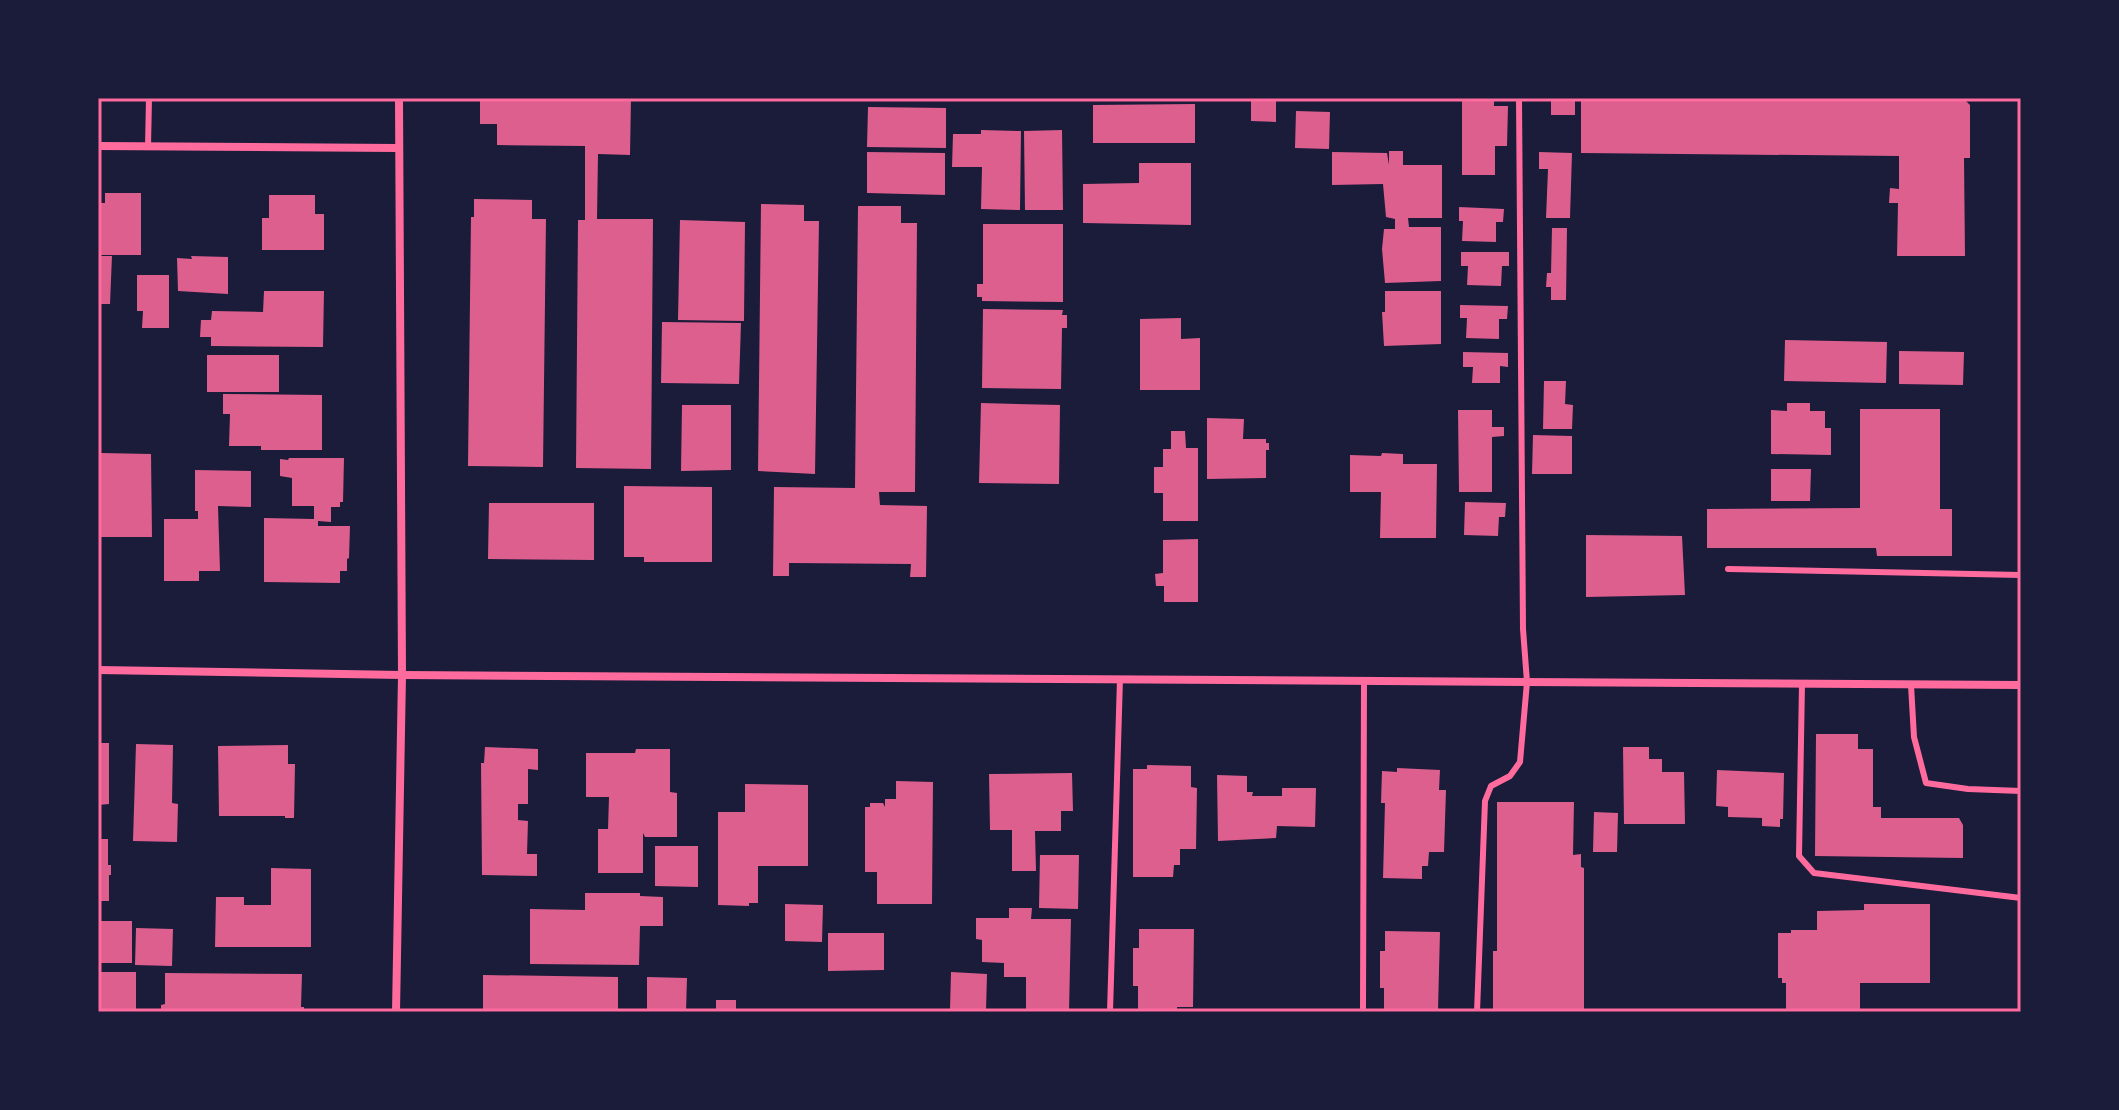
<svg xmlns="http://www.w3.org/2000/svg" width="2119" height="1110" font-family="Manrope,sans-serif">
  <rect width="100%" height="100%" fill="#1b1b3a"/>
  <g fill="#dd5f8e">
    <path d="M480 98H631L630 155 598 154 597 219H653L651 469 576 468 578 220H585V146L497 145V124H480Z"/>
    <path d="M1251 98H1304V101H1276V122L1251 121Z"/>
    <path d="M1462 98H1494V106H1508L1507 146H1495V175H1462Z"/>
    <rect x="1551" y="98" width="24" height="17"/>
    <path d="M1581 98H1963L1970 105V158H1964L1965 256H1897L1898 203H1889L1890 188 1899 189V156L1581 153Z"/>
    <path d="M1195 104V143H1093V105Z"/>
    <path d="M868 107 946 108V148L867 147Z"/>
    <path d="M1296 111 1330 112 1329 149 1295 148Z"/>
    <path d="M981 130 1021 131 1020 210 981 209 982 167H952L953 134H981Z"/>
    <path d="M1062 130 1063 210H1025L1024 131Z"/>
    <path d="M1389 151H1403V165H1442V218H1408L1409 227H1441V281L1385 283 1382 249 1384 229H1395V219L1386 217 1383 184 1332 185V152L1387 153 1389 165Z"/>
    <path d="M867 152 945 153V195L867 193Z"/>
    <path d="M1539 152 1572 153 1570 218H1546L1548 169H1539Z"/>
    <path d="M1139 163H1191V225L1083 223V184L1139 183Z"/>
    <path d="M105 193H141V255H98V203H105Z"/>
    <path d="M269 195H315V214H324V250H262V218H269Z"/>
    <path d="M474 199 532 200V219H546L543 467 468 466 471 217H474Z"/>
    <path d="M761 204 804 205V221H819L815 474 758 471Z"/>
    <path d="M858 206H901V223H917L915 492H879L880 505 927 506 926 577H910L911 564 789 563V576H773L774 487 855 488Z"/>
    <path d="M1459 207 1504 209 1503 222H1496V242L1462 241 1463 221H1459Z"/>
    <path d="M680 220 745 222 744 321 678 320Z"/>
    <path d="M983 224H1063V302L982 301V297H977V284H983Z"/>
    <path d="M1552 228H1567L1566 300H1551V287H1546L1547 273H1551Z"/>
    <path d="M1461 252H1509V266H1502L1501 286 1467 285 1468 266H1461Z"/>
    <path d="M98 256H112L110 304H98Z"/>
    <path d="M191 256 228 257V294L178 291 177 258 192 259Z"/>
    <path d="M137 275H169V328H142L143 311H137Z"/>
    <path d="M264 291H324L323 347 211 346V337H200L201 320H211L212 311 263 312Z"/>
    <path d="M1385 291H1441V344L1384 346 1382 312H1385Z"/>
    <path d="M1460 305 1508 306 1507 319H1499V339L1466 338 1467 318H1460Z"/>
    <path d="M983 309 1063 310 1062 315H1067V328H1062L1061 389 982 388Z"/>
    <path d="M1181 318V339L1200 338V390H1140V319Z"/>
    <path d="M662 322 741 323 739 384 661 383Z"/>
    <path d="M1785 340 1887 342 1886 383 1784 381Z"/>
    <path d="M1899 351 1964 352 1963 385 1899 384Z"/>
    <path d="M1463 352 1508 353V367L1500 366V383H1472L1473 367H1463Z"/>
    <rect x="207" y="355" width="72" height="37"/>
    <path d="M1544 381H1566L1565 404 1573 405 1572 429H1543Z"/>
    <path d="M223 394 322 395V450H261V446H229L230 414H223Z"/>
    <path d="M981 403 1060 405 1059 484 979 483Z"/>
    <path d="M1787 403H1810V411H1825V428H1831V455L1771 454V410L1787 411Z"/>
    <path d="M682 405H731V470L681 471Z"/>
    <path d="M1860 409H1940V509H1952V556H1877L1876 548H1707V509L1860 508Z"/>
    <path d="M1458 410H1492V427H1504V436L1492 437V492H1459Z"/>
    <path d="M1207 418 1244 419 1243 439H1266V443H1269V450H1266V478L1207 479Z"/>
    <path d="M1171 431H1185L1186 448H1198V521H1163V493H1154V467H1163V449H1171Z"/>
    <path d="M1533 435 1572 436V474H1532Z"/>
    <path d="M101 453 151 454 152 537H98V455Z"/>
    <path d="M1382 453 1403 454V464H1437L1436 538H1380L1381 492H1350V455L1381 456Z"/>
    <path d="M289 458H344L343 502H340V507H331V522L318 521V526H350L349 558 347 559V571H340V583L264 582V518L314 519V506H292V478L280 476V459L288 460Z"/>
    <path d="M1771 469H1811L1810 501H1771Z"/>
    <path d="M195 470 251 471V507L218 506 220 571H199V581H164V519H198V511H195Z"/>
    <path d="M624 486 712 487V562H644V557H624Z"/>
    <path d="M1465 502 1506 503 1505 517H1499L1498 536 1464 535Z"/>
    <path d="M489 503H594V560L488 559Z"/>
    <path d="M1586 535 1682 536 1685 595 1586 597Z"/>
    <path d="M1198 539V602H1164V586H1156L1155 574 1163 573V540Z"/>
    <path d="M1816 734H1858V749H1873V807H1881V818H1959L1963 825V858L1815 856Z"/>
    <path d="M98 743H109V804L98 805Z"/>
    <path d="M136 744 173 745 172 803 178 804 177 842 133 841Z"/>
    <path d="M288 745V764H295L294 818H285V816H219L218 746Z"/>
    <path d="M485 747 538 749V770L528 769V804H518V820L528 821 527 854H537V876L482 875 481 763H484Z"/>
    <path d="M1623 747H1649V759H1662V772H1684L1685 824H1624Z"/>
    <path d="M636 749H670V792L677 793V837H645L643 833V873H598V829H608L609 797H586V753H635Z"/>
    <path d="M1147 765 1191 766V787L1197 788 1196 849H1180V865H1174L1173 877H1133V769H1147Z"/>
    <path d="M1397 768 1440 770 1439 790H1446L1444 852H1429L1428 866H1422V879L1383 878 1385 803H1381L1382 771 1397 772Z"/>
    <path d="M1717 770 1784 773 1783 819H1780V827L1762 826V818L1728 817V807L1716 806Z"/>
    <path d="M1072 773 1073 811H1061V831H1035L1036 871H1012V830H990L989 774Z"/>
    <path d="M1217 775 1247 776V792H1253L1252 796H1282V788H1316L1315 827 1277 826 1276 838 1218 841Z"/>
    <path d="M896 781 933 782 932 904H877V872H865V807H870V803H883L885 807V799H896Z"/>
    <path d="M745 784 808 785V866H758V903H749V906L718 905V812H745Z"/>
    <path d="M1497 802H1574L1573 855 1581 854V867L1584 868V1012H1493V951H1497Z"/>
    <path d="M1594 812 1618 813 1617 852H1593Z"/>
    <path d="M98 839H108V865H111V875H109V901H98Z"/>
    <path d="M655 846H698V887L655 886Z"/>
    <path d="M1040 855H1079L1078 909 1039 908Z"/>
    <path d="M271 868 311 869V947H215L216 897H244V905H271Z"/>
    <path d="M585 893H640V896L663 897V926H640L639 965 530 964V909L585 910Z"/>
    <path d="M785 904 823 905 822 942 785 941Z"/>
    <path d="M1864 904H1930V983H1860V1012H1786V983H1782V978H1778V933H1791V930H1817V911L1864 910Z"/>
    <path d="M1009 908H1032L1031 919H1071L1069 1012H1026V977H1004V963L982 962V940L976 939V918H1009Z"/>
    <rect x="98" y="921" width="34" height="42"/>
    <path d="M136 928 173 929 172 966 135 965Z"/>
    <path d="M1139 929H1194L1193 1007H1177V1012H1138V986H1133V948H1139Z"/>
    <path d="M1385 931 1440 932 1438 1010 1384 1012V988H1380V951H1385Z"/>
    <path d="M828 933H884V970L828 971Z"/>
    <rect x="98" y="972" width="38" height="40"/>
    <path d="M951 972 987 974 986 1011 950 1009Z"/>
    <path d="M165 973 302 974 301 1007H304V1012L161 1011V1005L165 1004Z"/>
    <path d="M483 975 618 977V1012H483Z"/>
    <path d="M647 977 687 978 686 1012H647Z"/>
    <rect x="716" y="1000" width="20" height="12"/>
  </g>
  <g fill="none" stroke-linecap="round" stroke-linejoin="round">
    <g stroke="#ff6b9d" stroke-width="6">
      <path d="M148 147 149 98"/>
      <path d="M1728 569 2021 575"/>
      <path d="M1802 684 1799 856 1814 873 2021 898"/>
      <path d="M1911 685 1914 737 1926 783 1968 789 2021 791"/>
      <path d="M1110 1012 1120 679"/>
      <path d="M1363 1012 1364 681"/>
      <path d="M1477 1012 1485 801 1491 786 1510 776 1520 762 1527 682 1523 629 1519 98"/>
    </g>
    <g stroke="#ff6b9d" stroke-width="8">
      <path d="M98 146 398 148"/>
      <path d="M98 670 402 675 2021 685"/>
      <path d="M396 1012 402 675 399 98"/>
    </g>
  </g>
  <rect width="2119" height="1110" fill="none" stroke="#1b1b3a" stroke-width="200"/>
  <rect x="100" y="100" width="1919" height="910" fill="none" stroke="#ff6b9d" stroke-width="3"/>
</svg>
